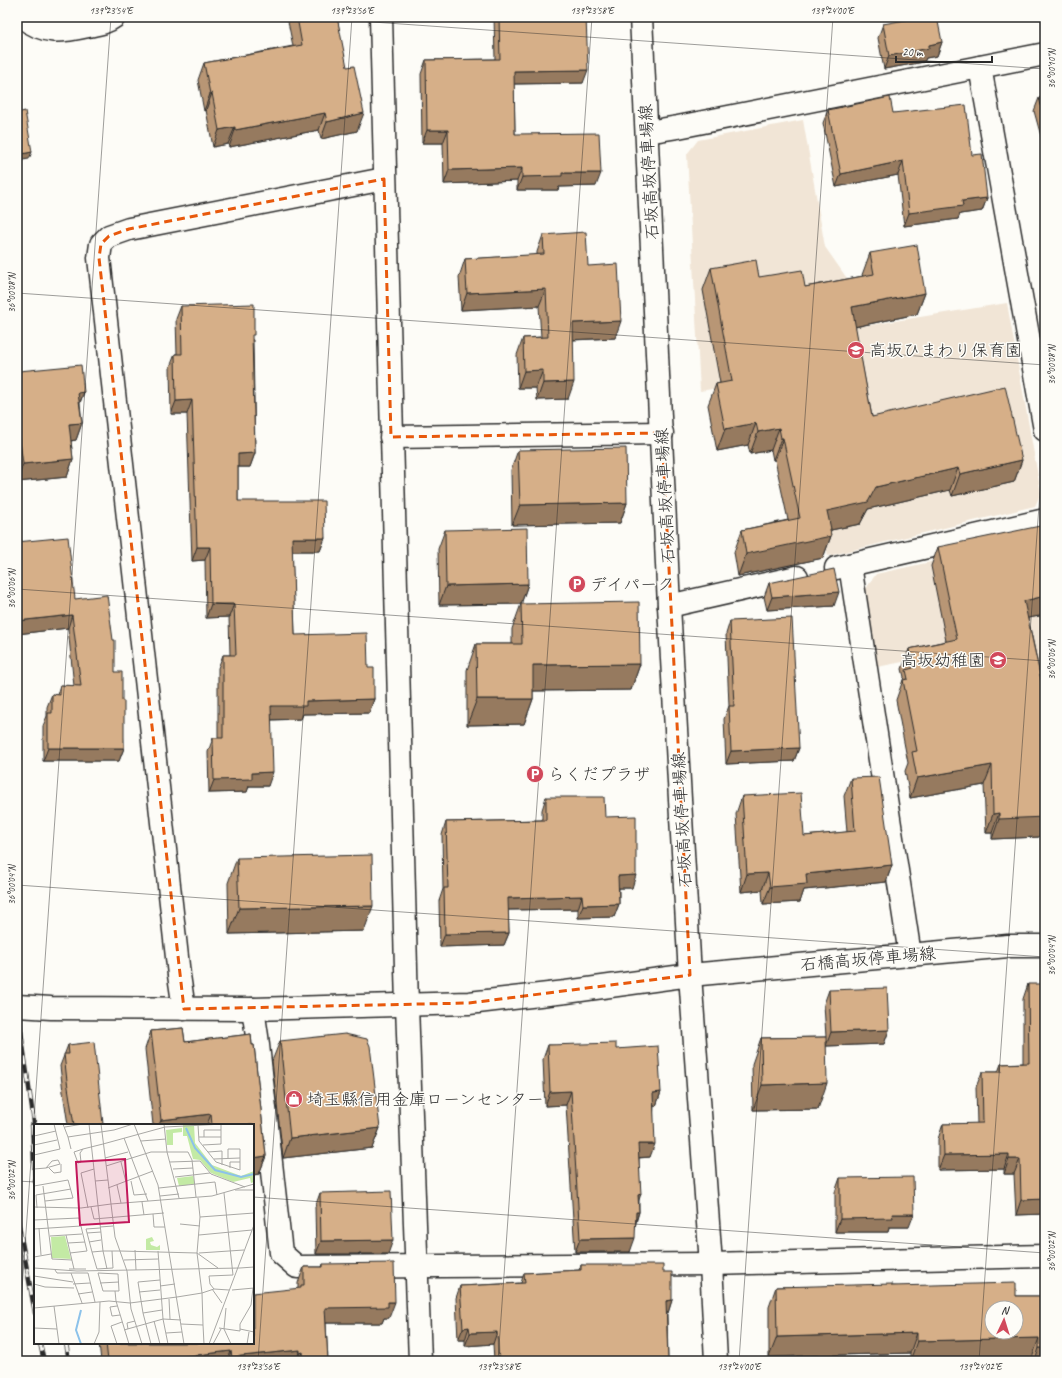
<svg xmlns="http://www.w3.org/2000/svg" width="1062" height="1378" font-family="Caveat,'Klee One',sans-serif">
  <rect width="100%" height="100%" fill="#fdfcf7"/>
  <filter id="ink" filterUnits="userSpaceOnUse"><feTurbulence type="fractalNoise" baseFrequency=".025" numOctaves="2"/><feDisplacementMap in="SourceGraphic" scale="8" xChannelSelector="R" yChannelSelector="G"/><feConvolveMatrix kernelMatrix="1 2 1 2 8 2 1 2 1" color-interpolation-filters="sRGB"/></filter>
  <g filter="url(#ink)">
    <g fill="#f1e5d6">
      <path d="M803 120 825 247 858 294 864 326 1007 303 1041 493 1035 506 828 556 795 375 700 391 687 154 698 140Z"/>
      <path d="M1045 537V772L949 653 877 667 863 593 876 574Z"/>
    </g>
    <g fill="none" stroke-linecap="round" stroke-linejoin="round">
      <defs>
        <g id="minor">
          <path d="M22 17C45 35 61 32 88 26 98 24 106 23 114 17"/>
          <path d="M381 17 407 1006 420 1361"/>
          <path d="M980 67 1045 430"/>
          <path d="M647 132 678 127 1045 54"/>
          <path d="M391 437 662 433"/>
          <path d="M850 565 910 955"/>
          <path d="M836 568 1045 520"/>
          <path d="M669 606 797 577"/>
          <path d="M184 1009 179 975 99 258 101 244 109 236 129 229 384 179"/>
          <path d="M253 1009 257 1036 281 1253 297 1267 711 1264 1045 1256"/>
        </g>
        <path id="tertiary" d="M17 1006 51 1008 253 1009 469 1003 566 992 690 975 711 1264 716 1361"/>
        <path id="secondary" d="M641 17 669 606 690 975 1008 946H1045"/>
      </defs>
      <use href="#minor" stroke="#2b2b2b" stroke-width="25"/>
      <use href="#tertiary" stroke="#2b2b2b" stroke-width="25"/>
      <use href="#secondary" stroke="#2b2b2b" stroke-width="25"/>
      <use href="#minor" stroke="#fdfcf7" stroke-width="22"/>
      <use href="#tertiary" stroke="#fdfcf7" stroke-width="22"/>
      <use href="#secondary" stroke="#fdfcf7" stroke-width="22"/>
      <defs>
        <g id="rail">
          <path d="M17 1003 35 1130"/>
          <path d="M32 1125 35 1182"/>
          <path d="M17 1215 35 1313"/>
          <path d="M40 1343 44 1361"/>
          <path d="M66 1343 69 1361"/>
        </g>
      </defs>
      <use href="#rail" stroke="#2b2b2b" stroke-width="4.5"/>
      <use href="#rail" stroke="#fdfcf7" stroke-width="3" stroke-dasharray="9" stroke-linecap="butt"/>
    </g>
    <g fill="#b89675" stroke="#2b2b2b">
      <path d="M287 17H337L357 131 321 139 319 130 229 147 228 144 213 147 206 110 204 111 198 80 204 63 293 46Z"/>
      <path d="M494 17H586L583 83 514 84 515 134 596 186 559 187 558 190H517V181L444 184 443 143H422L421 74 426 60 495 59Z"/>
      <path d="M883 24 942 42 937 56 926 58 924 62 884 69 878 38Z"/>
      <path d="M1045 96V147H1044L1034 111 1039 98Z"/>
      <path d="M828 110 893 113 972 155 987 198 982 211 960 214 958 219 904 226 898 175 836 187 823 123Z"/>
      <path d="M543 235 588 266 615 338 573 340 568 399 537 400 536 388H518L517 355 523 338 541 337 539 306 461 310 459 277 465 259 537 255V252Z"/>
      <path d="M870 253 925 293 917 314 855 327 872 417 1022 460 1014 482 952 496 950 490 868 509 860 524 831 530 830 532 831 536 823 558 738 576 734 552 742 530 788 520 775 460H773L771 450 750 454 748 445 717 451 708 405 716 384 720 383 703 290 711 268 805 287 863 276 862 275Z"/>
      <path d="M181 306 253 340 255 453 250 467H238V501L325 538 320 551H292L295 635 368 668 374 699 369 713 303 714 301 719 271 720 268 786H249L247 792 209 793 208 752 213 738H218V668L223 655H230L229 617 206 618 205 560 192 561 187 414H171L170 367 175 354H177L176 319Z"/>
      <path d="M17 359 19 371 84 392 80 403 82 423 76 440 71 441 73 459 67 477 17 482Z"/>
      <path d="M518 450 627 503 620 523 512 525 511 470Z"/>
      <path d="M445 530 528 584 521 604 439 605 438 549Z"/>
      <path d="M17 542 75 599 115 672 122 701 124 748 119 761H43V726L47 716V707L52 694 57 695 60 685 74 686 68 628 17 634Z"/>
      <path d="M938 547 1045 615 1028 618 1045 698V821L1039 837 992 839V833H986L984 785 910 798 905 771 908 763 896 700 904 677 902 669 909 649 946 641 931 566Z"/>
      <path d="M769 583 834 606 767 610 764 597Z"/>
      <path d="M521 604 640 664 631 690 533 691V699L524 724 467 725V670L476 644H512V629Z"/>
      <path d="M730 621 799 748 794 761 726 764 724 719 729 706 726 634Z"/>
      <path d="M851 778 892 865 886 882 804 890 800 902 763 904 762 890 741 892 736 814 742 796 804 836 847 832 844 796Z"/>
      <path d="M546 797 605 817 632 888H619V904L614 917 578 918V909L508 910 509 933 504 945 440 947 439 901 443 889 442 835 446 822 542 820V810Z"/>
      <path d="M237 858 364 931 229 934 228 883Z"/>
      <path d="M1028 984 1045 1214 1016 1215 1014 1174H1004V1169L938 1170V1139L943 1124H977L976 1087 982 1072H998L1001 1064 1023 1063V999Z"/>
      <path d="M829 990 889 1030 884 1044 826 1046 818 1109 753 1110 752 1064 761 1038 826 1037 824 1004Z"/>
      <path d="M183 1028 185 1042 251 1034 252 1045H254L266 1156 259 1174 253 1175V1125H153L145 1049 151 1031Z"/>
      <path d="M280 1041 380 1128 372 1148 283 1158 272 1061Z"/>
      <path d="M68 1045 103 1124V1125H68L63 1092 60 1066Z"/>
      <path d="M548 1045 616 1049 661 1092 656 1106H654L650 1157 639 1158V1212L636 1223 630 1252H575L566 1105 545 1106 543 1059Z"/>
      <path d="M840 1178 909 1227H889L888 1232H835V1192Z"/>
      <path d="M320 1193 388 1254H316L315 1207Z"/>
      <path d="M323 1264 389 1318H384L382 1323H326L328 1361H101L99 1343H253L298 1288V1283L304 1267H322Z"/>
      <path d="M581 1265 663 1272 672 1300 668 1313H667L668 1361H494L493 1344 465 1346V1340H458L456 1298 460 1286 521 1283 524 1273 579 1270Z"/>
      <path d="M892 1286 1016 1296H1045V1361H1032V1358L910 1361V1353L769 1357V1307L776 1287Z"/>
    </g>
    <g fill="#967a5f" stroke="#2b2b2b">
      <path d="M942 42 937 56 926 58 924 62 884 69 889 56 929 45Z"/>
      <path d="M588 70 583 83 509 84 514 71Z"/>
      <path d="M212 93 206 110 204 111 210 94Z"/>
      <path d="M325 113 319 130 229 147 235 130Z"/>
      <path d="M364 113 357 131 321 139 327 122Z"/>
      <path d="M235 127 228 144 213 147 219 130Z"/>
      <path d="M427 130H448L443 143H422Z"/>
      <path d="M32 152 29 159 17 161V155Z"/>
      <path d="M903 161 898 175 836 187 841 174Z"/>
      <path d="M522 168 517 181 444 184 449 170Z"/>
      <path d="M562 173H601L596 186 559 187 558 190H517L522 177Z"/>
      <path d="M987 198 982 211 960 214 958 219 904 226 909 213 962 201Z"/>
      <path d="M546 289 539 306 461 310 467 293Z"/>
      <path d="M925 293 917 314 844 329 852 307Z"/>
      <path d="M621 321 615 338 567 340 573 323Z"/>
      <path d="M543 370 536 388H518L524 371Z"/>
      <path d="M574 382 568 399 537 400 543 383Z"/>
      <path d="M84 392 77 410 78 393Z"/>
      <path d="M192 400 187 414H171L176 401Z"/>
      <path d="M82 423 76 440 63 442 69 424Z"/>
      <path d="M756 423 748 445 717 451 725 429Z"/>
      <path d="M779 428 771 450 750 454 758 432Z"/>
      <path d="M781 438H783L775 460H773Z"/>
      <path d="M255 453 250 467H233L238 454Z"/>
      <path d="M73 459 67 477 17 482 23 464Z"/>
      <path d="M1022 460 1014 482 952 496 960 474Z"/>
      <path d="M958 468 950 490 868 509 860 524 831 530 829 537 831 536 823 558 738 576 746 554 827 511 876 487Z"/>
      <path d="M627 503 620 523 512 525 520 505Z"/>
      <path d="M292 538H325L320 551H287Z"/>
      <path d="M197 547H210L205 560 192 561Z"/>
      <path d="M528 584 521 604 439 605 446 586Z"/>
      <path d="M839 592 834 606 767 610 772 597Z"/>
      <path d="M1045 596V615L1017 620 1024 601Z"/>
      <path d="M211 604H234L229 617 206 618Z"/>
      <path d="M72 615 68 628 17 634V621Z"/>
      <path d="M640 664 631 690 524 691 533 665Z"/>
      <path d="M374 699 369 713 303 714 301 719 266 720 271 706 306 701Z"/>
      <path d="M477 699H533L524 724 467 725Z"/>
      <path d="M48 748H124L119 761H43Z"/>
      <path d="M799 748 794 761 726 764 731 751Z"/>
      <path d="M992 765 984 785 910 798 917 778Z"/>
      <path d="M273 772 268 786H249L247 792 209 793 214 780 252 773Z"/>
      <path d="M1045 804V821L1039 837 992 839 999 819Z"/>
      <path d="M999 813 992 833H986L993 814Z"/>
      <path d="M892 865 886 882 804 890 800 902 763 904 770 887 806 874Z"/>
      <path d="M768 873 762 890 741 892 747 874Z"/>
      <path d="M636 875 632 888H614L618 876Z"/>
      <path d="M582 896 578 909 503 910 508 898Z"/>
      <path d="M619 904 614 917 578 918 583 905Z"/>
      <path d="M373 906 364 931 229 934 239 908Z"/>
      <path d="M509 933 504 945 440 947 445 934Z"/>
      <path d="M889 1030 884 1044 826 1046 831 1032Z"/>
      <path d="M827 1083 818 1109 753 1110 762 1085Z"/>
      <path d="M571 1091 566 1105 545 1106 550 1092Z"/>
      <path d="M661 1092 656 1106H648L653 1093Z"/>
      <path d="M211 1114 207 1125H159L161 1120Z"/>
      <path d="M380 1128 372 1148 283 1158 290 1138Z"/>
      <path d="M638 1144H655L650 1157 634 1158Z"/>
      <path d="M1009 1154 1004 1169 938 1170 944 1155Z"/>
      <path d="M266 1156 259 1174 253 1175V1158Z"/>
      <path d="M1009 1159H1020L1014 1174H1004Z"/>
      <path d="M641 1194 636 1208 638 1195Z"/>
      <path d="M1045 1199V1214L1016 1215 1021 1200Z"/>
      <path d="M636 1212H639L634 1226Z"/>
      <path d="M892 1214H914L909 1227H889L888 1232H835L840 1219Z"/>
      <path d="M635 1238 630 1252H575L580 1239Z"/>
      <path d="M393 1240 388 1254H316L321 1241Z"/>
      <path d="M672 1300 668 1313H662L666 1301Z"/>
      <path d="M388 1302H395L389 1318H384L382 1323H319L325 1308Z"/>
      <path d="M469 1327 465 1340H458L463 1328Z"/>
      <path d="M497 1332 493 1344 465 1346 470 1333Z"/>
      <path d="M917 1333 910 1353 769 1357 777 1337Z"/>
      <path d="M1039 1338 1032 1358 910 1361 917 1341Z"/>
      <path d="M1039 1348H1045V1361H1035Z"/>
      <path d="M300 1350 296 1361H231L232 1357Z"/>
      <path d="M231 1351 228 1361H145Z"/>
      <path d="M303 1352 300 1361H297L300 1353Z"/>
    </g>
    <g fill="#d6af88" stroke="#2b2b2b" fill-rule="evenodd">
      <path d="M297 17H337L347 67 354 66 364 113 327 122 325 113 235 130V127L219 130 212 93 210 94 204 63 302 45Z"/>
      <path d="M499 17H586L588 70 514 71 515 134 599 133 601 173H562V176L522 177V168L449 170 448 130H427L426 60 500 59Z"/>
      <path d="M922 17H937L942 42 929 45V48L889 56 883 24Z"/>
      <path d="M1045 96V120L1039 98Z"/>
      <path d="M890 97 893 113 966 105 972 155 982 154 987 198 962 201 963 206 909 213 903 161 841 174 828 110Z"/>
      <path d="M25 111 32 152 17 155V113Z"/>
      <path d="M586 232 588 266 618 264 621 321 573 323 574 382 543 383V370L524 371 523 338 548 337 546 289 467 293 465 259 544 254 543 235Z"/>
      <path d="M917 245 925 293 852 307 872 417 1005 386 1022 460 960 474 958 468 876 487 868 502 827 511 831 529H830L831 536 746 554 742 530 800 518 783 438H781L779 428 758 432 756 423 725 429 716 384 732 381 711 268 756 260 759 277 802 270 805 287 874 274 870 253Z"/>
      <path d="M254 304V335H252L255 453 238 454V501H324L325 538H292L295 635 367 633 368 668H374V699L306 701V706H271L273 772 252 773V779L214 780 213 738H223V655H236L234 604H211L210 547H197L192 400 176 401 175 354H182L181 306Z"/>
      <path d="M17 359 19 371 81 365 84 392 78 393 82 423 69 424 73 459 23 464 18 425H17Z"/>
      <path d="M626 448 627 503 520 505 518 450Z"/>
      <path d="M1045 525V596L1024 601 1045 698V817L999 819V813L993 814 992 765 917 778 912 752 917 751 903 680 908 679 906 670 913 668 909 649 957 639 938 547Z"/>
      <path d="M527 528 528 584 446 586 445 530Z"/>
      <path d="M68 537 75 599 107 595 113 640H115V672H122V701H124V748H48V713H52V694L60 695V685L81 686 72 615 17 621V542Z"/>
      <path d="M834 569 839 592 772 597 769 583Z"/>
      <path d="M639 602 640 664 533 665V699H477L476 644H522L521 604Z"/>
      <path d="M792 618 799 748 731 751 729 706H734L730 621Z"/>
      <path d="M879 777 892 865 806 874 807 884 770 887 768 873 747 874 742 796 801 793 804 836 855 831 851 778Z"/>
      <path d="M546 797H604L605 817 636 816V875L618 876 619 904 583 905 582 896 508 898 509 933 445 934 444 888H448L446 822 546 820Z"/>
      <path d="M372 855 373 906 239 908 237 858Z"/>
      <path d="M1028 984H1045V1199L1021 1200 1020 1159H1009V1154L944 1155 943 1124 983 1123 982 1072H1001V1064L1029 1063Z"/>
      <path d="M887 988 889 1030 831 1032 829 990Z"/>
      <path d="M183 1028 185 1042 251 1034 252 1045H254L266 1156 253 1158V1125H212L211 1114 161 1120 151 1031Z"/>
      <path d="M345 1034 367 1039 370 1046 380 1128 290 1138 280 1041Z"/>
      <path d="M826 1037 827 1083 762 1085 761 1038Z"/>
      <path d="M94 1042 103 1124 93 1125H74L67 1081 64 1054H69L68 1045Z"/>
      <path d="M616 1043V1049L658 1046 661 1092 653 1093 655 1144H638L641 1194 638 1195 639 1212H636L635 1238 580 1239 571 1091 550 1092 548 1045Z"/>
      <path d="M913 1177 914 1214H892L893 1218 840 1219V1178Z"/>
      <path d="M391 1191 393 1240 321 1241 320 1193Z"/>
      <path d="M394 1263 395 1302H388V1307L325 1308 328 1361H304L303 1352 300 1353V1350L232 1357 231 1351 145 1361H108L106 1343H253V1293L301 1288V1285H304V1267H323V1264Z"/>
      <path d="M581 1265H663V1272H672V1300L666 1301 668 1361H499L497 1332 470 1333 469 1327 463 1328 460 1286 525 1283 524 1273 581 1270Z"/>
      <path d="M1016 1283V1296H1045V1348H1039V1338L917 1341V1333L777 1337 776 1287 892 1284V1286ZM992 1308H1016V1332H992Z"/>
    </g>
  </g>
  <path fill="none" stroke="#e8590c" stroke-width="3" stroke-dasharray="8 5" stroke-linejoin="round" d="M384 179 391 437 662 433 690 975 469 1003 184 1009 99 258 101 244 109 236 129 229Z"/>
  <path fill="none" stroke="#2b2b2b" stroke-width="1" stroke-opacity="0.45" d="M301 17 1045 69M17 293 1045 365M17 589 1045 661M17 885 1045 957M17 1181 35 1182M253 1197 1045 1253M17 1361 111 17M258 1361 352 17M498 1361 592 17M739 1361 833 17M979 1361 1045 420"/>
  <defs>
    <symbol id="school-disc" viewBox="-11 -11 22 22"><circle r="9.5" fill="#d1495b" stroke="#fdfcf7"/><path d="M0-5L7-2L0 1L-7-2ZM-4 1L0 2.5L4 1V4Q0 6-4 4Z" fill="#fff"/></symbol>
    <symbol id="parking-disc" viewBox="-11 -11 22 22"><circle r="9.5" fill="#d1495b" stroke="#fdfcf7"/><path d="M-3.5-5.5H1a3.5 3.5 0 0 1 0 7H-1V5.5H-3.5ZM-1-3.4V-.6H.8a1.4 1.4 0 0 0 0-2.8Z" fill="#fff"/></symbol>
    <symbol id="shop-disc" viewBox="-11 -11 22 22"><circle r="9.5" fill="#d1495b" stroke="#fdfcf7"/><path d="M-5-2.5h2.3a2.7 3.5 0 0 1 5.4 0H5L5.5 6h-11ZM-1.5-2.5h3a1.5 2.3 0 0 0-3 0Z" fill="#fff"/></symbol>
  </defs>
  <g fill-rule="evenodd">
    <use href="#school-disc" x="846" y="340" width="20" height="20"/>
    <use href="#parking-disc" x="567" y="574" width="20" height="20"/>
    <use href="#school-disc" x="988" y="650" width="20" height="20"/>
    <use href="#parking-disc" x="525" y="764" width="20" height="20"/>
    <use href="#shop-disc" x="284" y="1089" width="20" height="20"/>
  </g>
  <g text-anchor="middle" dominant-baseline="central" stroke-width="3" stroke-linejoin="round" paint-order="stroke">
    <g font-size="17" fill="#2b2b2b" stroke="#fdfcf7">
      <text transform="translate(649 172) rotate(-93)">石坂高坂停車場線</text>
      <text transform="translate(665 496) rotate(-93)">石坂高坂停車場線</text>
      <text transform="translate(682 820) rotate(-93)">石坂高坂停車場線</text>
      <text transform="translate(868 959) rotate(-5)">石橋高坂停車場線</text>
    </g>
    <g font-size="17" fill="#2b2b2b" stroke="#fdfcf7" text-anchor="start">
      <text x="869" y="350">高坂ひまわり保育園</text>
      <text x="590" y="584">デイパーク</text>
      <text x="985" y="660" text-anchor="end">高坂幼稚園</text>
      <text x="548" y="774">らくだプラザ</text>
      <text x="307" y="1099">埼玉縣信用金庫ローンセンター</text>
    </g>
  </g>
  <g transform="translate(34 1124)">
    <rect width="220" height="220" fill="#fdfcf7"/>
    <path d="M149 0H160L161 19 178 41 207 52 220 47V58L217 59 216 54 199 58 177 49 166 36 159 35 153 12H149ZM159 52 161 60 145 62 143 54ZM31 112 37 135 18 134 17 113Z" fill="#c3eaa4"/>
    <path d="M148 4V8L139 9V21H133L132 6ZM118 113 120 117 116 118 117 121 123 123 126 121V126H112V115Z" fill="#c3eaa4"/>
    <path fill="none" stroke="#8cc2ea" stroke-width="2" d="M152 4 161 24 181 46 207 53 220 50M47 220 42 206 47 186"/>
    <path fill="none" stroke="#a9a8a5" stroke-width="1" d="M29 0 34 13 80 6 99 0M55 0 69 127 73 145M67 0 77 80 178 72 220 60M100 0 124 61 150 220M130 0 133 28 145 74M164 1 165 17 182 38 206 46V25H194V34M31 3 49 0M0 12 22 7M34 13 37 25M165 13H187M170 13V6H187M90 14 114 77M107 17 132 15M69 20 131 3 190 0M0 21 23 16M169 21 187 20V0M49 25 46 29 47 38 44 39 40 28ZM49 25 69 20M174 28 188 27V41M0 31 26 25 20 0M71 34 94 28M180 35 206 34M24 36 26 40 12 44 18 37ZM87 38 92 58M136 38 166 37 177 50 211 63M72 42 117 28H154L158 36 162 73M15 44 20 49 27 48V40M196 44V38H206M0 45 12 44M139 45 159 44M141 53 176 49M61 57 74 56M97 57 100 71 113 70M83 61 87 79M0 62 34 56 39 74 11 77M9 62 18 135 38 136M74 64 119 47M125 64 181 58 183 71M201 66H220M126 72 145 70M108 78 110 91M0 83 47 84 77 80 81 113 93 147 97 185 108 220M57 83 60 95 130 89M3 84 2 71 37 65M54 84 47 49 60 45M119 90 120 103H131M166 93 220 89M0 96 45 94 53 127 36 129M146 100 166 102M66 103 79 102M5 104 7 131M0 105 47 102M53 109 67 108M32 111 40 145M165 111 218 106M16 112 48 110M55 118 67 116M34 119 51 118M101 126 102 146M78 127 79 144 63 145 58 128 69 127H86L163 129 184 144M124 127 129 195 134 220M58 128 52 105 66 104M165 129 210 126M0 133 17 130M90 136 124 135M0 144 43 147 206 144M206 144 220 143M35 145H52M21 146 23 149H54L61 178M37 149 48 179M64 149 84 150 85 167H69ZM0 152 39 158M126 156 104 158 109 189 128 186M66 159 85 158M0 160 11 163 40 164M39 160 56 159M126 162 141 160M178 165 188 179M180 165 176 160 175 152 199 151 190 69M198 166 220 164M81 167 82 177 95 220M105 168 126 166M44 170 58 168M143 173 168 169 163 129 166 93 164 74M135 175 136 195M20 182 25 220M83 182 76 183 78 192 86 191M0 184 75 177 96 179 143 173M192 184 190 205 197 220M109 189 117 220M120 197 126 220M147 200 169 201 168 169 180 165 195 166M169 201 170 220M0 204 23 205M185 204 206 207V200L217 181 219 164M94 205 93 199 101 197M206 205 220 208M90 206 129 195 147 196M132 209 148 208M60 220 65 208 66 178M83 220 77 202 88 198M175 220 220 101M179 220 187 205M213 220 215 208"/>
    <path fill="#c2185b" fill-opacity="0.15" stroke="#c2185b" stroke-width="2" d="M91 35 95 98 46 101 42 38Z"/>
    <rect width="220" height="220" fill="none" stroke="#2b2b2b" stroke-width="2"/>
  </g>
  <rect width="1062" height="1378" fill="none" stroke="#fdfcf7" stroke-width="44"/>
  <g transform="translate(1004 1320) rotate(4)"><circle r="19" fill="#fdfcf7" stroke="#a9a8a5"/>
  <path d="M0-3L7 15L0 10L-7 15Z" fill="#d1495b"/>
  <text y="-6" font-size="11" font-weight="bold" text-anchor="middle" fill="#2b2b2b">N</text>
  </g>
  <path d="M896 56v6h96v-6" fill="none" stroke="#2b2b2b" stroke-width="2"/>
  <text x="902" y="56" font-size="12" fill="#2b2b2b" stroke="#fdfcf7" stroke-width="3" paint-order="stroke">20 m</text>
  <rect x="22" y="22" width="1018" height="1334" fill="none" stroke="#2b2b2b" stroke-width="1.5"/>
  <g font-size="10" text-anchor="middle" fill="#2b2b2b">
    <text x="111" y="14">139°23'54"E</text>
    <text x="352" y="14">139°23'56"E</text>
    <text x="592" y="14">139°23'58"E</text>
    <text x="832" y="14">139°24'00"E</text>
    <text transform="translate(1051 69) rotate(-90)" y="4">36°00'10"N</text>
    <text transform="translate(11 293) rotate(-90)" y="4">36°00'08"N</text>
    <text transform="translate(1051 365) rotate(-90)" y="4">36°00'08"N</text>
    <text transform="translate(11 589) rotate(-90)" y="4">36°00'06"N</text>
    <text transform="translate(1051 660) rotate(-90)" y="4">36°00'06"N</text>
    <text transform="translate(11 885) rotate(-90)" y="4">36°00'04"N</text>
    <text transform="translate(1051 956) rotate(-90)" y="4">36°00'04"N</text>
    <text transform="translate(11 1181) rotate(-90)" y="4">36°00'02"N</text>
    <text transform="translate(1051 1252) rotate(-90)" y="4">36°00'02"N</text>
    <text x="258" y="1370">139°23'56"E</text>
    <text x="499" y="1370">139°23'58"E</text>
    <text x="739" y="1370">139°24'00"E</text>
    <text x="980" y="1370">139°24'02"E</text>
  </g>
</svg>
